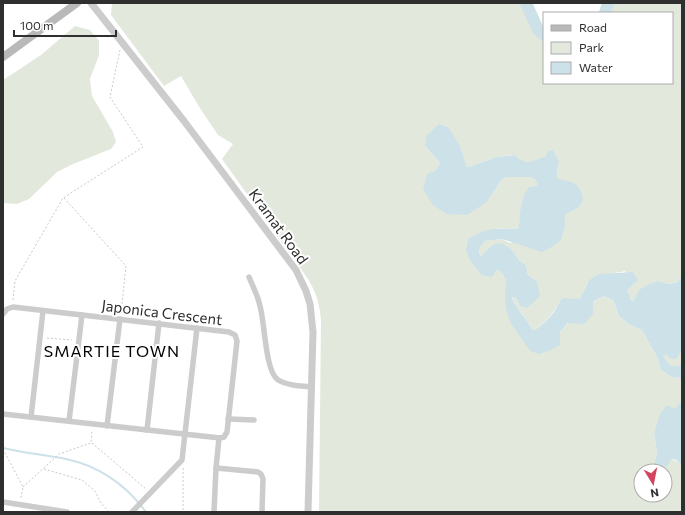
<svg xmlns="http://www.w3.org/2000/svg" width="685" height="515" font-family="Commissioner,sans-serif">
  <rect width="100%" height="100%" fill="#fff"/>
  <g fill="#e3e8dc" fill-rule="evenodd">
    <path d="M112 3H526L538 30 544 35V83H672V13H605L608 3H682V275L678 282 669 284 659 281 634 301C625 294 626 282 625 271 615 274 594 273 588 282 585 287 583 294 580 300L559 302C554 314 545 322 535 330H532C528 317 514 309 512 296L516 298 520 306 537 281 528 275 526 265 520 261 512 250 492 245 481 256C477 250 481 246 485 241L502 239 510 243 565 226 564 215 578 208 558 179 557 168 546 156C531 161 527 166 513 155L496 157 469 167 465 166 461 148 425 146 440 163 435 171 487 202 502 179 508 177H531L536 181 537 186 521 204V215L518 229 498 228 466 250 495 273 497 270 501 272 506 280 510 322 560 345V332C573 318 587 305 603 296L613 300 619 316 630 325 642 330 657 357 661 370 672 377 681 378 682 380V400L675 410 667 405 654 434 657 453 654 465C667 461 672 455 682 466V512H319L321 321C320 305 316 292 308 279L222 159 233 144 218 135 201 110 181 76 164 86 111 15ZM641 471H665V495H641Z"/>
    <path d="M75 26 90 30 99 41V55L90 79 92 96 113 132 116 142 111 149 73 164 57 172 29 199 17 204 3 203V80L41 55Z"/>
    <path d="M682 350V365C670 368 669 365 663 355Z"/>
  </g>
  <g fill="#cde1e9">
    <path d="M439 124 449 128 461 148 466 166 469 167 496 157 514 155C527 166 531 161 546 156L548 151 553 150 559 162 557 168 558 179C574 182 580 183 583 200L578 208 565 215V226L561 240 550 248 542 252 502 239 485 241C481 246 477 250 481 256L492 245 502 243 512 250 520 261 526 265 528 275 537 281 540 296 527 308 520 306 516 298 512 297C514 308 528 318 532 330H535C542 325 549 319 554 312 558 306 558 302 563 298L580 299 589 280 599 274 633 272 638 280 627 290 631 299 634 301 639 290 649 284 659 281 669 284 678 282 682 275V350L676 359 669 358 667 355H663C669 365 670 368 682 365V380L680 378 672 377 661 370 657 357 642 330 630 325 619 316 613 300 603 296 593 302V314L584 324 568 323 560 332V345L551 350 539 354 530 351 510 322 506 309 505 297 506 280 501 272 497 270 492 277 482 275 471 262 466 250 468 239C488 227 496 228 518 229 522 213 518 201 529 187L537 186 536 181 531 177H508L502 179 487 202 467 215 446 214 432 204 423 189 427 174 435 171 440 163 425 146 426 136Z"/>
    <path d="M682 400V466L676 460 672 459 666 467 654 465 657 453 654 434 660 414 667 405 675 409Z"/>
  </g>
  <g fill="none" stroke-linecap="round" stroke-linejoin="round">
    <path stroke="#cde1e9" stroke-width="2" d="M3 448C24 453 45 455 66 459 99 466 126 485 146 512"/>
    <g stroke="#cde1e9" stroke-width="12">
      <path d="M526 3 538 30 544 35"/>
      <path d="M605 13 608 3"/>
    </g>
    <g stroke="#c9c9c9" stroke-width="1" stroke-dasharray="2 2" stroke-linecap="butt">
      <path d="M64 198 126 266 121 313"/>
      <path d="M13 300 15 281 63 198 143 147 110 97 120 50"/>
      <path d="M47 338 72 340"/>
      <path d="M92 443 146 489"/>
      <path d="M3 449 23 487 21 498"/>
      <path d="M183 468V512"/>
      <path d="M44 469 82 480 95 491 101 503 109 512"/>
      <path d="M23 487 59 454 91 443 92 431"/>
    </g>
    <g stroke="#ccc" stroke-width="5.5">
      <path d="M249 277C253 287 258 296 260 306 265 323 265 371 278 380 288 386 301 386 312 387"/>
      <path d="M3 314 7 309 13 307 229 332 235 335 237 341 227 432 224 437 220 438 3 414"/>
      <path d="M31 417 43 311"/>
      <path d="M228 419 254 420"/>
      <path d="M69 421 82 315"/>
      <path d="M107 426 120 319"/>
      <path d="M147 430 159 323"/>
      <path d="M216 468 258 472 261 474 263 479 262 512"/>
      <path d="M3 502 67 512"/>
      <path d="M132 512 182 460 197 328"/>
      <path d="M214 512 216 468 219 438"/>
    </g>
    <path stroke="#ccc" stroke-width="7" d="M91 3 184 121 296 270 306 291 310 304 313 332 308 512"/>
    <path stroke="#b9b9b9" stroke-width="8" d="M3 57 77 3"/>
  </g>
  <g text-anchor="middle" dominant-baseline="central" stroke-width="4" stroke-linejoin="round" paint-order="stroke">
    <g font-size="15" fill="#2f2f2f" stroke="#fff">
      <text transform="translate(279 226) rotate(54)">Kramat Road</text>
      <text transform="translate(162 312) rotate(7)">Japonica Crescent</text>
    </g>
    <g font-size="16" letter-spacing="1" fill="#000" stroke="#fff">
      <text x="112" y="350">SMARTIE TOWN</text>
    </g>
  </g>
  <rect width="685" height="515" fill="none" stroke="#2f2f2f" stroke-width="8"/>
  <rect x="543" y="12" width="130" height="72" fill="#ffffff" stroke="#acacac"/>
  <rect x="551" y="25" width="20" height="6" fill="#b9b9b9" stroke="#acacac"/>
  <text x="579" y="32" font-size="12" fill="#2f2f2f">Road</text>
  <rect x="551" y="42" width="20" height="12" fill="#e3e8dc" stroke="#acacac"/>
  <text x="579" y="52" font-size="12" fill="#2f2f2f">Park</text>
  <rect x="551" y="62" width="20" height="12" fill="#cde1e9" stroke="#acacac"/>
  <text x="579" y="72" font-size="12" fill="#2f2f2f">Water</text>
  <g transform="translate(653 483) rotate(170)"><circle r="19" fill="#ffffff" stroke="#acacac"/>
  <path d="M0-3L7 15L0 10L-7 15Z" fill="#d3445e"/>
  <text y="-6" font-size="11" font-weight="bold" text-anchor="middle" fill="#2f2f2f">N</text>
  </g>
  <path d="M14 30v6h102v-6" fill="none" stroke="#2f2f2f" stroke-width="2"/>
  <text x="20" y="30" font-size="12" fill="#2f2f2f" stroke="#ffffff" stroke-width="3" paint-order="stroke">100 m</text>
</svg>
